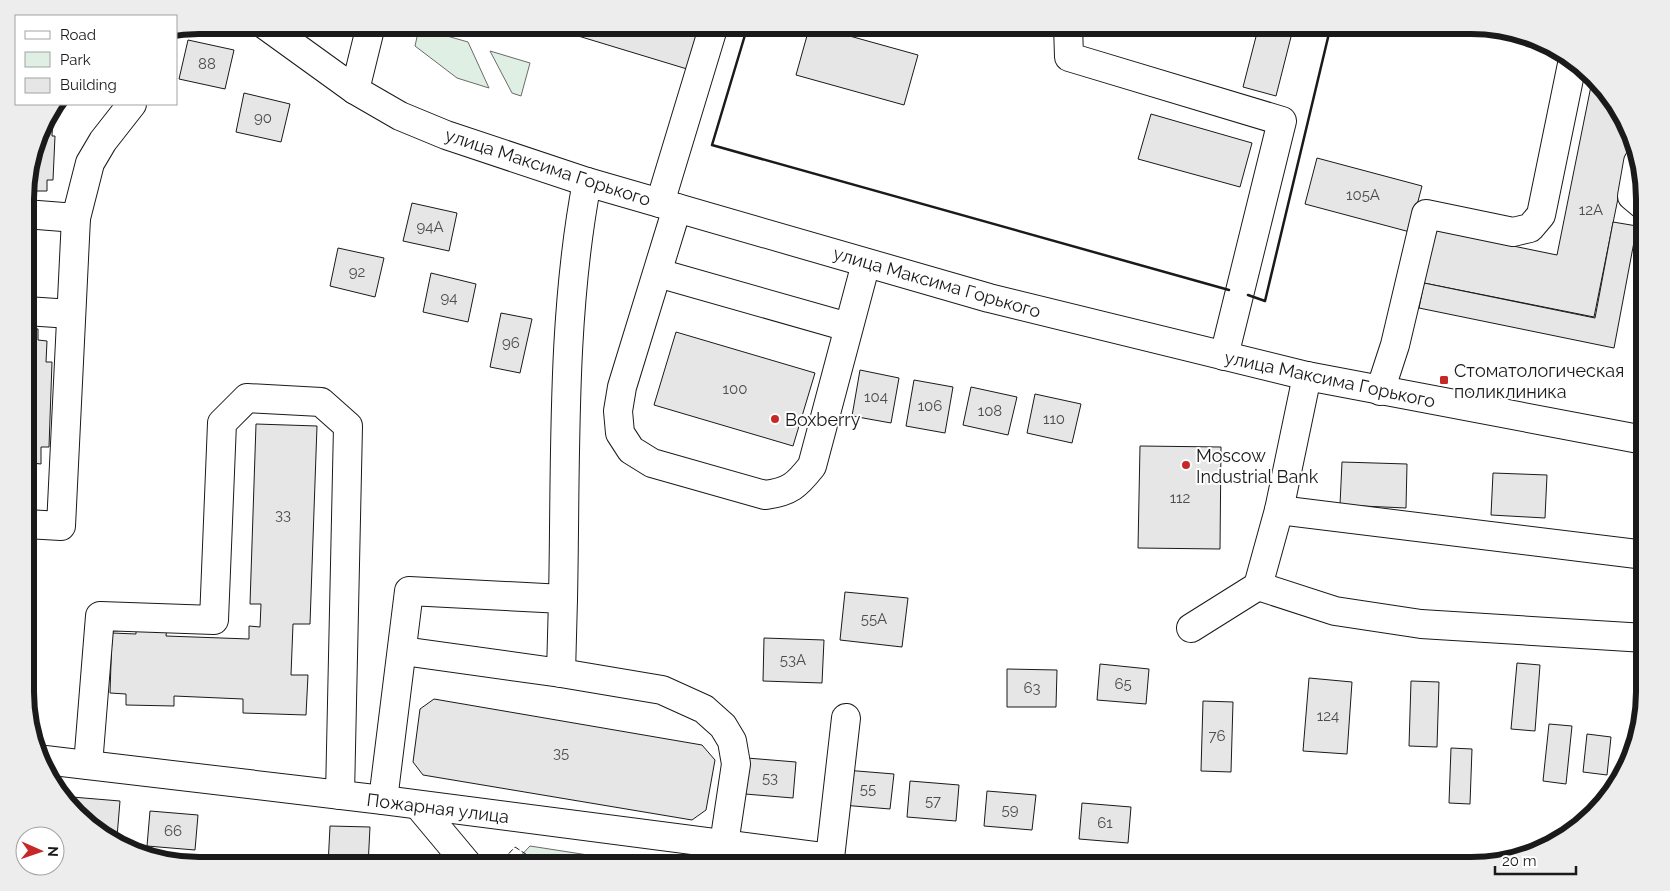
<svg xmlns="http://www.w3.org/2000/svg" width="1670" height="891" font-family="Raleway,sans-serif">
  <rect width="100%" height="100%" fill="#fff"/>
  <g fill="#e0efe3" stroke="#6a6a6a">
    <path d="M419 28 468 42 489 88 457 78 415 46Z"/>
    <path d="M490 51 530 63 521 96 512 93Z"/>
    <path d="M530 846 659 866H511Z"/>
  </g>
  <g fill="#e6e6e6" stroke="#1a1a1a">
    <path d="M542 25H702L687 69Z"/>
    <path d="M810 25 918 55 904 105 796 75Z"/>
    <path d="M1259 25H1294L1276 96 1243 87Z"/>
    <path d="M188 40 234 50 225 89 179 79Z"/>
    <path d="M1592 81 1616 102 1630 139 1594 317 1424 283 1435 230 1557 255Z"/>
    <path d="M244 93 290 104 281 142 236 132Z"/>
    <path d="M49 114 53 115 52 136H55L53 180H47V191H25L43 121Z"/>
    <path d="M1151 114 1252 143 1240 187 1138 159Z"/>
    <path d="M1317 158 1422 186 1410 232 1305 204Z"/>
    <path d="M412 203 457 213 449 251 403 241Z"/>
    <path d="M1613 222 1637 226 1614 348 1419 308 1424 283 1595 318Z"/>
    <path d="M338 248 384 258 375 297 330 286Z"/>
    <path d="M431 273 476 284 468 322 423 312Z"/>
    <path d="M501 313 532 319 520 373 490 367Z"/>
    <path d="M26 328 38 329V340L47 341 46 362H52L49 447H41V464L32 463 31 474H26Z"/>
    <path d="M676 332 815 373 793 446 654 405Z"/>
    <path d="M860 370 899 378 891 423 852 416Z"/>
    <path d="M914 380 953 387 945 433 906 426Z"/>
    <path d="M971 387 1017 397 1008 435 963 425Z"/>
    <path d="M1035 394 1081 404 1072 443 1027 433Z"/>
    <path d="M256 424 317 426 310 624H293L291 675H308L306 715 243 713V699L174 696V706L126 705V694L110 693 112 633 136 634V626L167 627 166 636 249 639V626L260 627 261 604H250Z"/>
    <path d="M1140 446 1221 447 1220 549 1138 548Z"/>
    <path d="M1342 462 1407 464 1406 508 1340 505Z"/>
    <path d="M1493 473 1547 475 1545 518 1491 515Z"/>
    <path d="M845 592 908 598 902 647 840 640Z"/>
    <path d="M764 638 824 640 822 683 763 681Z"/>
    <path d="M1517 663 1540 665 1535 731 1511 729Z"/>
    <path d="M1100 664 1149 669 1146 704 1097 700Z"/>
    <path d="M1007 669 1057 670 1056 707H1007Z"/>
    <path d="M1309 678 1352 682 1347 754 1303 751Z"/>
    <path d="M1411 681 1439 682 1437 747 1409 746Z"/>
    <path d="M434 699 702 745 715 760 706 810 692 820 423 775 413 762 420 709Z"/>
    <path d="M1203 701 1233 702 1231 772 1201 771Z"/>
    <path d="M1549 724 1572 726 1566 784 1543 781Z"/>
    <path d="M1587 734 1611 737 1607 775 1583 772Z"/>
    <path d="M1451 748 1472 749 1470 804 1449 803Z"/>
    <path d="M747 758 796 762 793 798 745 794Z"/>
    <path d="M845 770 894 774 890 809 842 805Z"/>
    <path d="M910 781 959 785 956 821 907 817Z"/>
    <path d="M987 791 1036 795 1032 830 984 826Z"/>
    <path d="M72 797 120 801 117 837 107 836 71 806Z"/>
    <path d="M1082 803 1131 807 1128 843 1079 839Z"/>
    <path d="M150 811 198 815 195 850 147 846Z"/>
    <path d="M330 826 370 827 368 866H328Z"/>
    <path d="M224 859 260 862 259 866H224Z"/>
  </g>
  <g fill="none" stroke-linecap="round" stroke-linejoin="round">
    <defs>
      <g id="minor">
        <path d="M1068 25 1069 57 1282 121 1224 356"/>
        <path d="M355 90 400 116 446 135 587 182 989 298 1307 376 1644 440"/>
        <path d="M1638 162 1632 196 1644 206"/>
        <path d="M660 203 714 25"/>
        <path d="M677 208 622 387 618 411 620 433 631 450 652 463 765 495C790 492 797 485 812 466L866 263"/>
        <path d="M25 214 76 218 90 163 103 141 132 104"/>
        <path d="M658 273 848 327"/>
        <path d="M26 311 71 314"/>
        <path d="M1380 391 1395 345 1426 214 1513 232 1530 228 1541 215 1572 64"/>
        <path d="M1279 510 1645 555"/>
        <path d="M26 524 61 526 76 218"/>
        <path d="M1258 586 1335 611 1421 624 1645 638"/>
        <path d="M1191 628 1258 586 1279 510 1307 376"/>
        <path d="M403 651 561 673 662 690 704 709 723 726 732 741 736 764 724 844"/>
        <path d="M561 673 563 599"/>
        <path d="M45 760 383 800 830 858 846 718"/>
        <path d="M88 765 100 616 214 620 222 423 247 398 321 402 348 426 340 795"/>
        <path d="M383 800 409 591 563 599C566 460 561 318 587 182"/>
        <path d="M418 805 469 866"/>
      </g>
      <path id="major" d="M265 25 355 90 371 25"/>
    </defs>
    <use href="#minor" stroke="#1a1a1a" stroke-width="30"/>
    <use href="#major" stroke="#1a1a1a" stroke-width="30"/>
    <use href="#minor" stroke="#fff" stroke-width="28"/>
    <use href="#major" stroke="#fff" stroke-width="28"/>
    <path stroke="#1a1a1a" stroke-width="1" stroke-dasharray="6 2.5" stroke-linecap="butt" d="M497 866 515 847 544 866"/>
    <g stroke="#1a1a1a" stroke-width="2.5">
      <path d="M748 25 712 145 1229 290"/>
      <path d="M1248 295 1265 301 1331 25"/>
    </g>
  </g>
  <g fill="#c62828" stroke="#fff" stroke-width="2">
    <rect x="1439" y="375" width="10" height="10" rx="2.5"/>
    <circle cx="775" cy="419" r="5"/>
    <circle cx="1186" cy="465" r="5"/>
  </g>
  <g text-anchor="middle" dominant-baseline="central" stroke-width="4" stroke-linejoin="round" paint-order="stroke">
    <g font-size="15" fill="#4d4d4d">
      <text x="207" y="64">88</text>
      <text x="263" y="118">90</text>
      <text x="1363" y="195">105А</text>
      <text x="1591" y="210">12А</text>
      <text x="430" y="227">94А</text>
      <text x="357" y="272">92</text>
      <text x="449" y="298">94</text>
      <text x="511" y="343">96</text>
      <text x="735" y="389">100</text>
      <text x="876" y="397">104</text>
      <text x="930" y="406">106</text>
      <text x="990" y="411">108</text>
      <text x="1054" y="419">110</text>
      <text x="1180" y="498">112</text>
      <text x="283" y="515">33</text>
      <text x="874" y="619">55А</text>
      <text x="793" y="660">53А</text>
      <text x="1123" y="684">65</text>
      <text x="1032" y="688">63</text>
      <text x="1328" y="716">124</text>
      <text x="1217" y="736">76</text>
      <text x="561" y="753">35</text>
      <text x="770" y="778">53</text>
      <text x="868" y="789">55</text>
      <text x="933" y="801">57</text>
      <text x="1010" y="810">59</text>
      <text x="1105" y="823">61</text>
      <text x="173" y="831">66</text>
    </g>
    <g font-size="18" fill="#1a1a1a" stroke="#fff">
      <text transform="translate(548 167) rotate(18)">улица Максима Горького</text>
      <text transform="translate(937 282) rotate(16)">улица Максима Горького</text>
      <text transform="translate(1330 379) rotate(12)">улица Максима Горького</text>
      <text transform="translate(438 808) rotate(7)">Пожарная улица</text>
    </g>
    <g font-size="18" fill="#1a1a1a" stroke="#fff" text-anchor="start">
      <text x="1454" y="370">Стоматологическая<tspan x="1454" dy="21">поликлиника</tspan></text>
      <text x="785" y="419">Boxberry</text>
      <text x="1196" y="455">Moscow<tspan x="1196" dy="21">Industrial Bank</tspan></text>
    </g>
  </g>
  <path d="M0 0H1670V891H0ZM199 34H1471A165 165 0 0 1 1636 199V692A165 165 0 0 1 1471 857H199A165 165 0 0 1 34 692V199A165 165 0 0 1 199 34Z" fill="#ededed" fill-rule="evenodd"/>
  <path fill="none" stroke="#1a1a1a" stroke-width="6" d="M199 34H1471A165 165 0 0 1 1636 199V692A165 165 0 0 1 1471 857H199A165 165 0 0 1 34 692V199A165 165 0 0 1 199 34Z"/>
  <rect x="15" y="15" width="162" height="90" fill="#ffffff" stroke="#a3a3a3"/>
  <rect x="25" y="31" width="25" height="8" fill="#ffffff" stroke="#a3a3a3"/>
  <text x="60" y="40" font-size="15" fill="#1a1a1a">Road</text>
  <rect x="25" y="52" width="25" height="15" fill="#e0efe3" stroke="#a3a3a3"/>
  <text x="60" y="65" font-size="15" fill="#1a1a1a">Park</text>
  <rect x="25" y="78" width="25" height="15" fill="#e6e6e6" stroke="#a3a3a3"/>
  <text x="60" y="90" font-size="15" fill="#1a1a1a">Building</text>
  <g transform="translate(40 851) rotate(92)"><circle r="24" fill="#ffffff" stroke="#a3a3a3"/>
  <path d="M0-4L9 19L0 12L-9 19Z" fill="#c62828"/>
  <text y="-8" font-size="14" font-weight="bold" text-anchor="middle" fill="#1a1a1a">N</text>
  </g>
  <path d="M1495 866v8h81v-8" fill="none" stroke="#1a1a1a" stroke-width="2.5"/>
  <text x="1502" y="866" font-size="15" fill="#1a1a1a" stroke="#ffffff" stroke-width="4" paint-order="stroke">20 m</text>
</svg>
